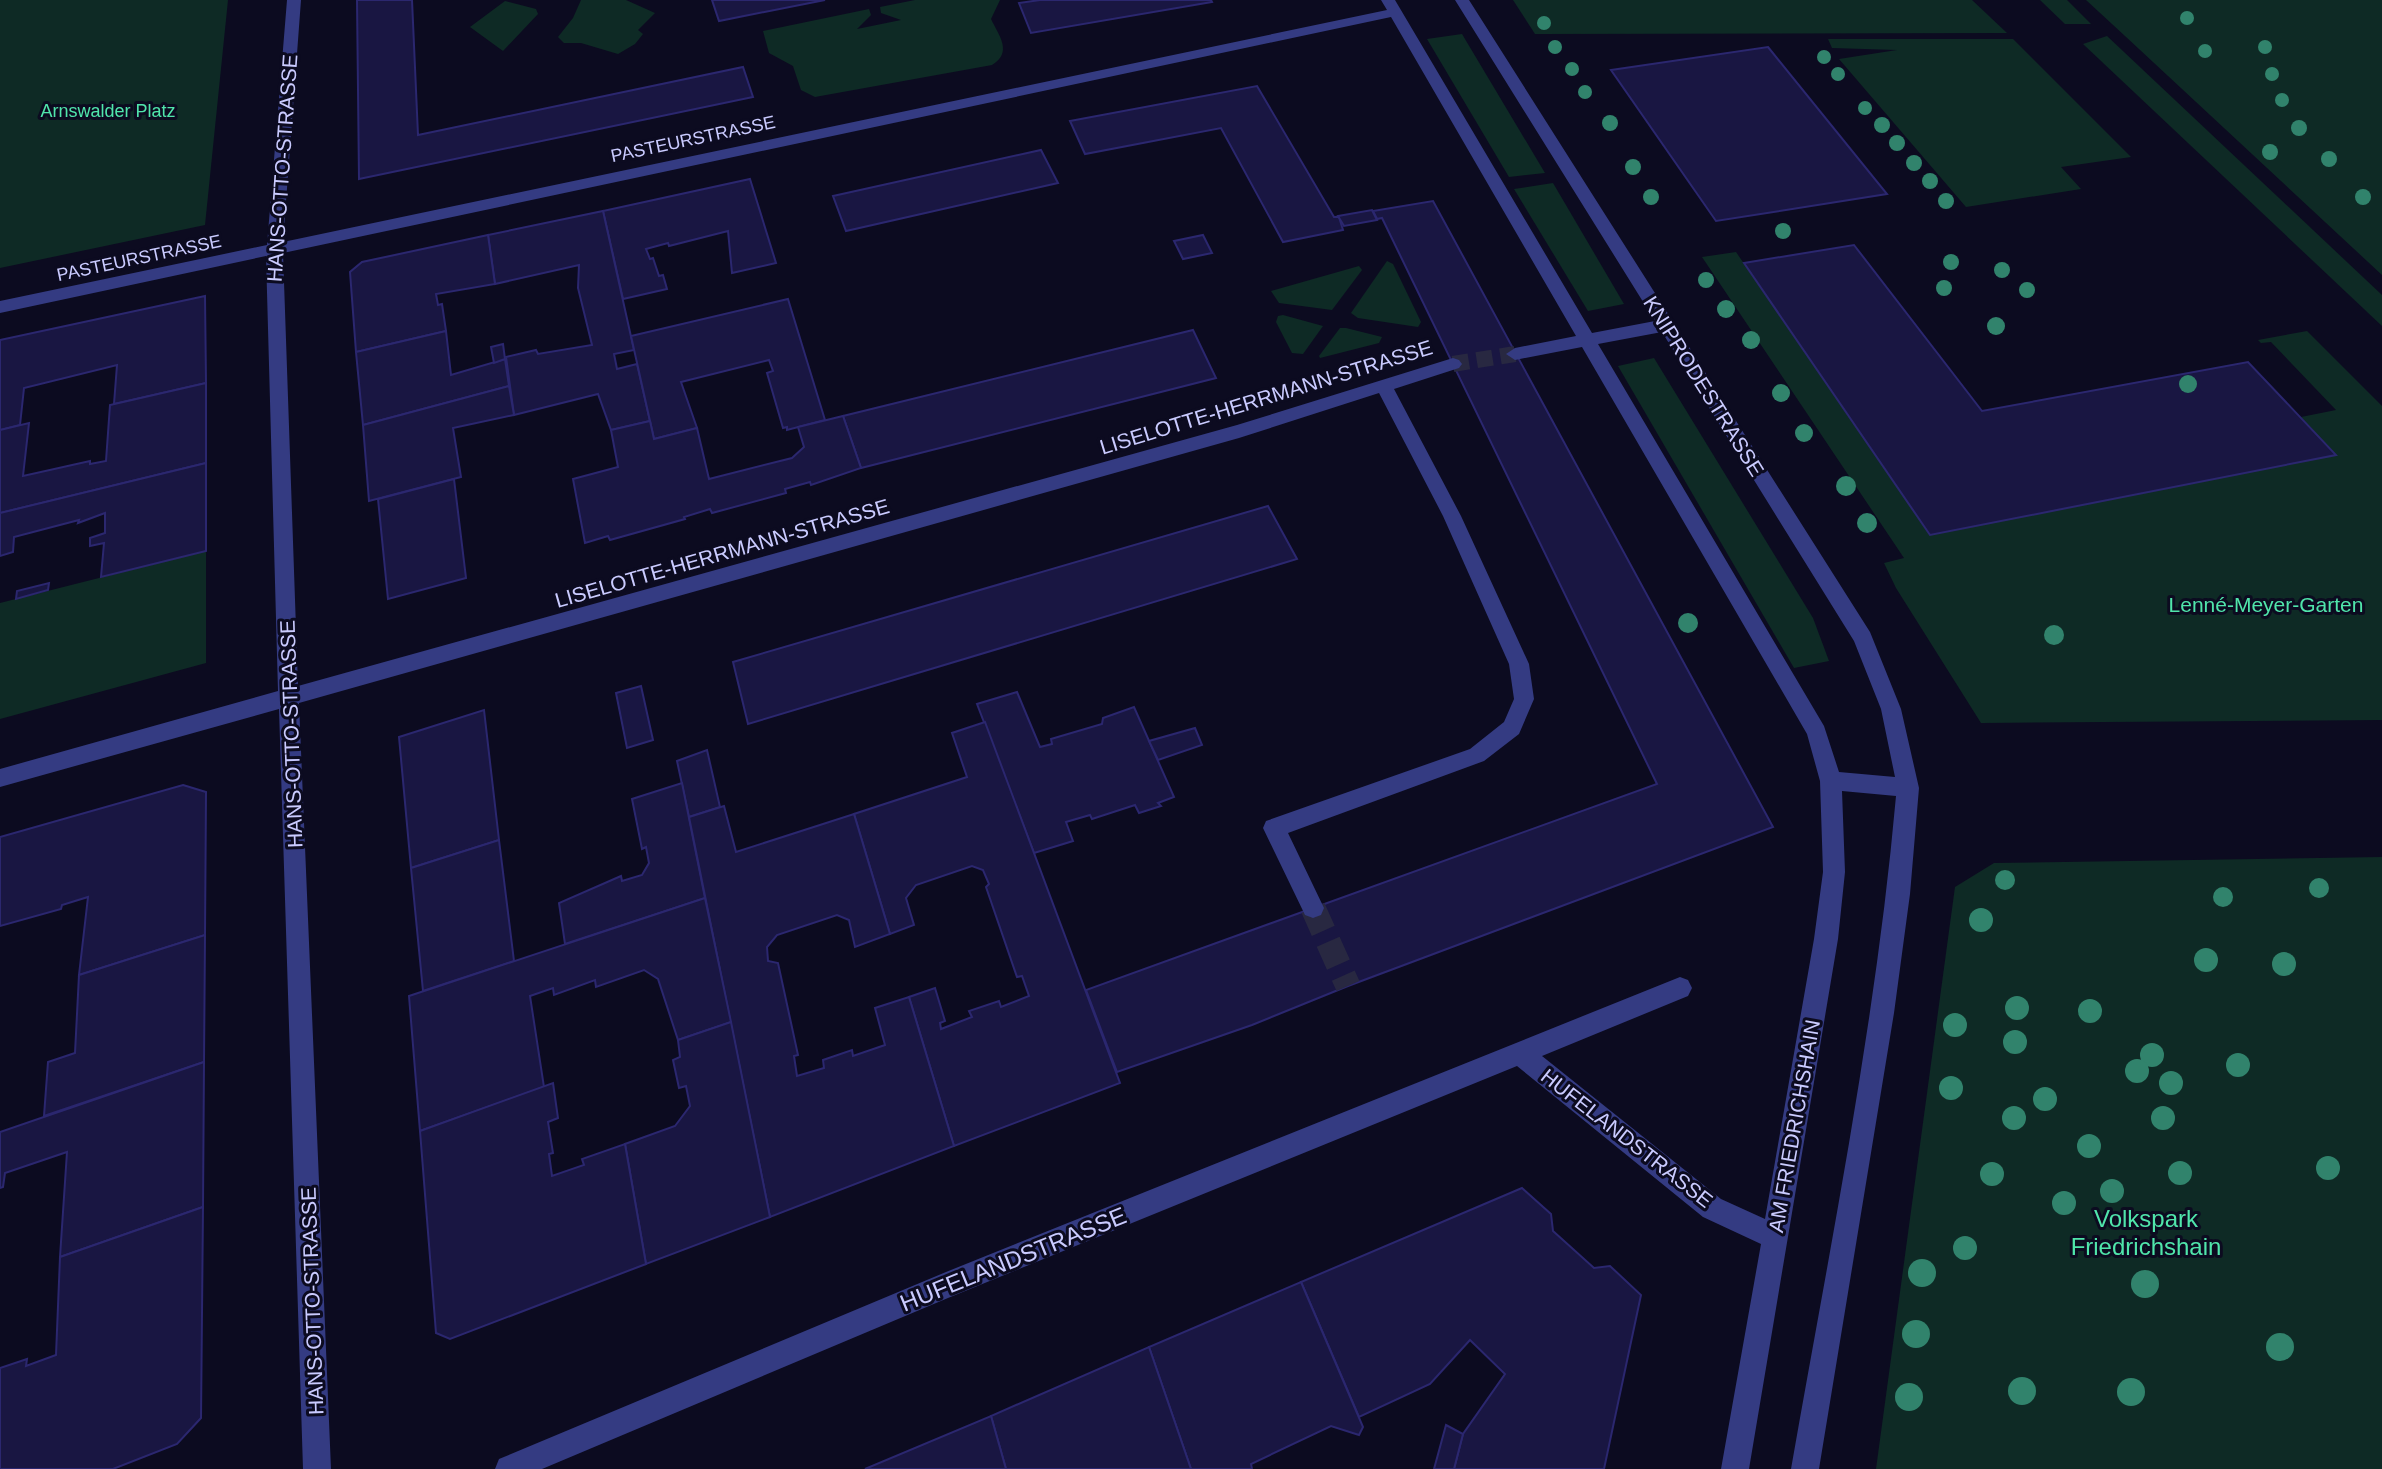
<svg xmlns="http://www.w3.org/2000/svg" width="2382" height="1469" font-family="Helvetica,sans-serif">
  <rect width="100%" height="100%" fill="#0c0b20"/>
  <g fill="#0e2a25">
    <path d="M0 0H228L205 225 0 268Z"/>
    <path d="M581 0H626L655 13 638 30 643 34 635 44 618 54 581 43H564L558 37 573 18Z"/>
    <path d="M915 0H1000L991 19C999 36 1013 52 992 65L815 97 801 90 793 66 769 53 763 31 869 9 871 15 857 29 901 20 881 13 880 7Z"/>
    <path d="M1513 0H1972L2007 33 1535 34Z"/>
    <path d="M2040 0H2067L2091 24H2065Z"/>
    <path d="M2086 0H2382V275L2125 36Z"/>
    <path d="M505 1 536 9 538 14 503 51 470 27Z"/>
    <path d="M1462 34 1545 173 1509 177 1427 39Z"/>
    <path d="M2107 36 2382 295V326L2083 44Z"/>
    <path d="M1828 39H2013L2131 157 2061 167 2081 189 1966 207 1839 59 1897 50 1832 48Z"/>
    <path d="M1553 183 1624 304 1588 311 1514 189Z"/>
    <path d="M1736 252 1930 535 2335 455 2301 417 2336 410 2271 342 2261 343 2258 340 2307 331 2382 406V720L1981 723 1896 588 1884 563 1904 558 1702 257Z"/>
    <path d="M1387 261 1393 264 1421 322 1418 327 1358 318 1351 313Z"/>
    <path d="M1359 266 1362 270 1332 310 1279 303 1271 291Z"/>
    <path d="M1283 315 1323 326 1303 354 1292 353 1276 322 1278 316Z"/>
    <path d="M1340 328H1346L1382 337 1379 343 1320 358 1319 356Z"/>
    <path d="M1654 358 1813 618 1829 661 1794 668 1618 366Z"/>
    <path d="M206 551V663L0 719V603Z"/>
    <path d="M2382 857V1469H1876L1955 887 1994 863Z"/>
  </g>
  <g fill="#191642" stroke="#2b276f" stroke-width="2">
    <path d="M357 0H412L418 135 743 67 753 97 359 179Z"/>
    <path d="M712 0H825L719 21Z"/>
    <path d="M1040 0H1211L1212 2 1031 33 1019 3Z"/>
    <path d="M1768 47 1887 194 1716 221 1611 70Z"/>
    <path d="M1257 86 1334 217H1339L1343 230 1283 242 1221 128 1085 154 1070 121Z"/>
    <path d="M1041 150 1058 183 846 231 833 196Z"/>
    <path d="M750 179 776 263 732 273 728 231 669 246 668 243 646 249 650 259 653 258 659 276 663 275 667 289 623 299 603 211Z"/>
    <path d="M1433 201 1773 827 1348 986 1252 1025 1117 1072 1086 990 1657 784 1382 218 1377 219 1373 211Z"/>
    <path d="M1372 210 1377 220 1344 226 1338 216Z"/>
    <path d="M603 211 634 350 614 354 617 369 637 364 650 421 611 430 598 394 514 415 506 357 536 350 538 354 592 345 578 288 579 265 495 284 488 235Z"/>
    <path d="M488 235 495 284 436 294 438 305 442 304 446 331 356 352 350 272 362 262Z"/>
    <path d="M1203 235 1212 253 1183 259 1174 241Z"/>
    <path d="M1854 245 1982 411 2248 362 2336 455 1930 535 1744 263Z"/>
    <path d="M205 296 206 383 114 404 117 365 24 388 20 425 0 430V340Z"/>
    <path d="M788 299 825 420 787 430V427L783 428 767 373 773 371 769 360 681 382 697 428 654 439 631 336Z"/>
    <path d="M1193 330 1216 378 861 468 843 416Z"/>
    <path d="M446 331 451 375 505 359 509 386 363 425 356 352Z"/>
    <path d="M503 344 505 359 494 363 491 347Z"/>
    <path d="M206 383V463L0 513V430L29 423 23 476 90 461V464L106 461 110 405Z"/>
    <path d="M509 386 514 415 453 428 461 477 369 501 363 425Z"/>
    <path d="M843 416 861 468 811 485 810 482 785 489 786 493 712 513 710 509 684 517 685 519 610 540 608 536 585 543 573 479 618 467 611 430 650 421 654 439 697 428 709 479 792 458 804 447 798 427Z"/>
    <path d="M206 463V551L101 577 104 543 90 546V538L105 533V513L78 523 79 520 14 537 13 552 0 556V513Z"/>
    <path d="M454 479 466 578 388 599 378 499Z"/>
    <path d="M1268 506 1297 559 748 724 733 662Z"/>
    <path d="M49 583 48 590 16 599 17 591Z"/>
    <path d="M641 686 653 740 627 748 616 693Z"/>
    <path d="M1017 692 1040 747 1052 744 1051 739 1102 724 1103 718 1134 707 1174 797 1158 803 1161 806 1139 813 1135 805 1092 819 1090 815 1066 822 1073 841 1034 853 977 704Z"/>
    <path d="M484 710 499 840 411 868 399 737Z"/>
    <path d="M985 722 1120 1083 954 1146 909 997 935 988 945 1021 940 1023 941 1029 972 1017 969 1011 999 1001 1001 1007 1029 996 1022 976 1017 977 986 887 989 884 983 870 972 866 916 885 906 898 914 925 890 934 854 814 967 777 952 733Z"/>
    <path d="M1195 728 1202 745 1158 760 1149 741Z"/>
    <path d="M707 750 720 807 689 817 677 761Z"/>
    <path d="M682 783 705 898 565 944 559 903 621 876 622 881 642 875 649 863 646 847 642 849 632 799Z"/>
    <path d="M183 785 206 792 205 935 79 975 88 897 62 905 61 909 0 926V837Z"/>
    <path d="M724 806 736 852 854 814 890 934 855 947 849 920 837 915 777 935 767 947 768 961 778 963 798 1055 794 1056 797 1076 824 1068 823 1060 852 1050 853 1056 885 1045 875 1008 909 997 954 1146 770 1217 689 817Z"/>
    <path d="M499 840 514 961 423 991 411 868Z"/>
    <path d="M705 898 731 1022 678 1040 658 979 644 970 596 987 595 980 554 995 553 988 530 996 544 1087 420 1131 409 996Z"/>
    <path d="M205 935 204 1062 44 1116 48 1062 75 1053 79 975Z"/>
    <path d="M731 1022 770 1217 646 1264 625 1144 675 1126 690 1106 686 1086 679 1088 673 1060 680 1057 678 1040Z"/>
    <path d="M204 1062 203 1207 60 1257 67 1152 5 1173 3 1187 0 1188V1132Z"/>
    <path d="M553 1083 558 1118 548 1122 553 1153 549 1154 552 1176 584 1165 582 1159 625 1144 646 1264 450 1339 436 1333 420 1131Z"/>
    <path d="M1522 1188 1551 1214 1553 1231 1594 1268 1610 1266 1641 1295 1604 1469H1454L1463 1434 1505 1374 1470 1340 1430 1384 1359 1417 1301 1282Z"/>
    <path d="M203 1207 201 1418 177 1444 113 1469H0V1368L27 1359 26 1366 56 1355 60 1257Z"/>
    <path d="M1301 1282 1363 1427 1359 1435 1331 1426 1251 1464 1252 1469H1191L1149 1347Z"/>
    <path d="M1149 1347 1191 1469H1006L991 1416Z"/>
    <path d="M991 1416 1006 1469H865Z"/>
    <path d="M1446 1425 1463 1434 1454 1469H1434Z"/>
  </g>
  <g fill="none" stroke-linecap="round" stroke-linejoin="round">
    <path stroke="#282841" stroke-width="16" stroke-dasharray="16 8" stroke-linecap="butt" d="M1453 364 1515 354"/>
    <path stroke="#282841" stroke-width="25" stroke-dasharray="25 12" stroke-linecap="butt" d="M1313 908 1348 986"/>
    <path fill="#343b82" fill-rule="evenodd" d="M287 0H301L283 242 1387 10 1381 0H1395L1592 333 1655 321 1455 0H1469L1870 632 1901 709 1919 788 1910 894 1894 1013 1819 1469H1791C1830 1246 1876 1022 1896 796L1842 791 1845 872 1838 939 1749 1469H1721L1761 1244 1703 1217 1517 1066 948 1298 542 1469H495L499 1459 946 1272 1680 977 1688 980 1692 988 1688 996 1542 1056 1721 1199 1765 1219 1814 939 1823 872 1820 781 1807 734 1582 347 1515 360 1506 354 1515 348 1576 336 1391 17 283 253 298 686 1237 425 1453 358 1459 360 1462 364 1459 368 1394 389 1461 516 1529 664 1534 699 1519 734 1484 761 1288 833 1324 908 1321 915 1313 918 1305 915 1263 828 1266 821 1470 749 1504 722 1514 699 1509 664 1443 516 1379 393 1239 438 299 703 331 1469H303L279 709 0 787V769L278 691 266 256 0 313V301L267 245ZM1662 332 1854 641 1881 709 1895 777 1839 772 1824 726 1598 344Z"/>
  </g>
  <g fill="#31836c">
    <circle cx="2187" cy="18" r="7"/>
    <circle cx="1544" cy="23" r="7"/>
    <circle cx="1555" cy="47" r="7"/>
    <circle cx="2265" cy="47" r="7"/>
    <circle cx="2205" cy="51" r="7"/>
    <circle cx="1824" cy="57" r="7"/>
    <circle cx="1572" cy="69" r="7"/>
    <circle cx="1838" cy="74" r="7"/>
    <circle cx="2272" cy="74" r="7"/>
    <circle cx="1585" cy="92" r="7"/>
    <circle cx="2282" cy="100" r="7"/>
    <circle cx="1865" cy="108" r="7"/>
    <circle cx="1610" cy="123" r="8"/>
    <circle cx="1882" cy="125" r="8"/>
    <circle cx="2299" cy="128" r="8"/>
    <circle cx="1897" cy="143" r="8"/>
    <circle cx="2270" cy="152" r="8"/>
    <circle cx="2329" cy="159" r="8"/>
    <circle cx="1914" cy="163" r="8"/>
    <circle cx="1633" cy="167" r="8"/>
    <circle cx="1930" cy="181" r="8"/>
    <circle cx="1651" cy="197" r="8"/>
    <circle cx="2363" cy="197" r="8"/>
    <circle cx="1946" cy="201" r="8"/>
    <circle cx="1783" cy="231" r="8"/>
    <circle cx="1951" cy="262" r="8"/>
    <circle cx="2002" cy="270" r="8"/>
    <circle cx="1706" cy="280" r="8"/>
    <circle cx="1944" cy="288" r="8"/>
    <circle cx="2027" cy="290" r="8"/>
    <circle cx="1726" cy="309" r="9"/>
    <circle cx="1996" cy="326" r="9"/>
    <circle cx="1751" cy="340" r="9"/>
    <circle cx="2188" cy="384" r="9"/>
    <circle cx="1781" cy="393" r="9"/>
    <circle cx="1804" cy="433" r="9"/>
    <circle cx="1846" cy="486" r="10"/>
    <circle cx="1867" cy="523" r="10"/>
    <circle cx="1688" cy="623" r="10"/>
    <circle cx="2054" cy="635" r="10"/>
    <circle cx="2005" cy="880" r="10"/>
    <circle cx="2319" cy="888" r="10"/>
    <circle cx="2223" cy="897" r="10"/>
    <circle cx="1981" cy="920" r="12"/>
    <circle cx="2206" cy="960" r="12"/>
    <circle cx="2284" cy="964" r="12"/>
    <circle cx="2017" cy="1008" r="12"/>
    <circle cx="2090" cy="1011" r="12"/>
    <circle cx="1955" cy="1025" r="12"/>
    <circle cx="2015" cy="1042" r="12"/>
    <circle cx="2152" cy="1055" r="12"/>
    <circle cx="2238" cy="1065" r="12"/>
    <circle cx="2137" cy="1071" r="12"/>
    <circle cx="2171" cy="1083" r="12"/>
    <circle cx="1951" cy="1088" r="12"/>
    <circle cx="2045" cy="1099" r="12"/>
    <circle cx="2014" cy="1118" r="12"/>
    <circle cx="2163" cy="1118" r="12"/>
    <circle cx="2089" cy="1146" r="12"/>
    <circle cx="2328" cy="1168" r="12"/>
    <circle cx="2180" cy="1173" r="12"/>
    <circle cx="1992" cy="1174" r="12"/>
    <circle cx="2112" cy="1191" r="12"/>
    <circle cx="2064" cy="1203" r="12"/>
    <circle cx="1965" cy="1248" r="12"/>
    <circle cx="1922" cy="1273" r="14"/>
    <circle cx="2145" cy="1284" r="14"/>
    <circle cx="1916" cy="1334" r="14"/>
    <circle cx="2280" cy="1347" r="14"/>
    <circle cx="2022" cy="1391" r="14"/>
    <circle cx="2131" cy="1392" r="14"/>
    <circle cx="1909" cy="1397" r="14"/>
  </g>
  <g text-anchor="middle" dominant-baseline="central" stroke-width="6" stroke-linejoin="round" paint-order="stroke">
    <g font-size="18" fill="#50e5ab" stroke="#0c0b20">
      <text x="108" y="111">Arnswalder Platz</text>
    </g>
    <g font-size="18" fill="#cacbff" stroke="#0c0b20">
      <text transform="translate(693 139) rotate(-12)">PASTEURSTRASSE</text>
      <text transform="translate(139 258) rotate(-12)">PASTEURSTRASSE</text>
    </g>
    <g font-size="21" fill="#cacbff" stroke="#0c0b20">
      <text transform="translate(282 168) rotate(-86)">HANS-OTTO-STRASSE</text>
      <text transform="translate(1704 386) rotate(58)">KNIPRODESTRASSE</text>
      <text transform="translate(1266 397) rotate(-17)">LISELOTTE-HERRMANN-STRASSE</text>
      <text transform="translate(722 553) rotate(-16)">LISELOTTE-HERRMANN-STRASSE</text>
      <text transform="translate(291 734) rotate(-92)">HANS-OTTO-STRASSE</text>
      <text transform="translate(1794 1126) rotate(-80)">AM FRIEDRICHSHAIN</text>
      <text transform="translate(1627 1138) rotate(38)">HUFELANDSTRASSE</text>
      <text transform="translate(312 1301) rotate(-92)">HANS-OTTO-STRASSE</text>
    </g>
    <g font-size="21" fill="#50e5ab" stroke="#0c0b20">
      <text x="2266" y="604">Lenné-Meyer-Garten</text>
    </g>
    <g font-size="24" fill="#50e5ab" stroke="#0c0b20">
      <text x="2146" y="1218">Volkspark<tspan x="2146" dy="28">Friedrichshain</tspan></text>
    </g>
    <g font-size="24" fill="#cacbff" stroke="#0c0b20">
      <text transform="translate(1013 1259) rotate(-22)">HUFELANDSTRASSE</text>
    </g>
  </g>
</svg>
